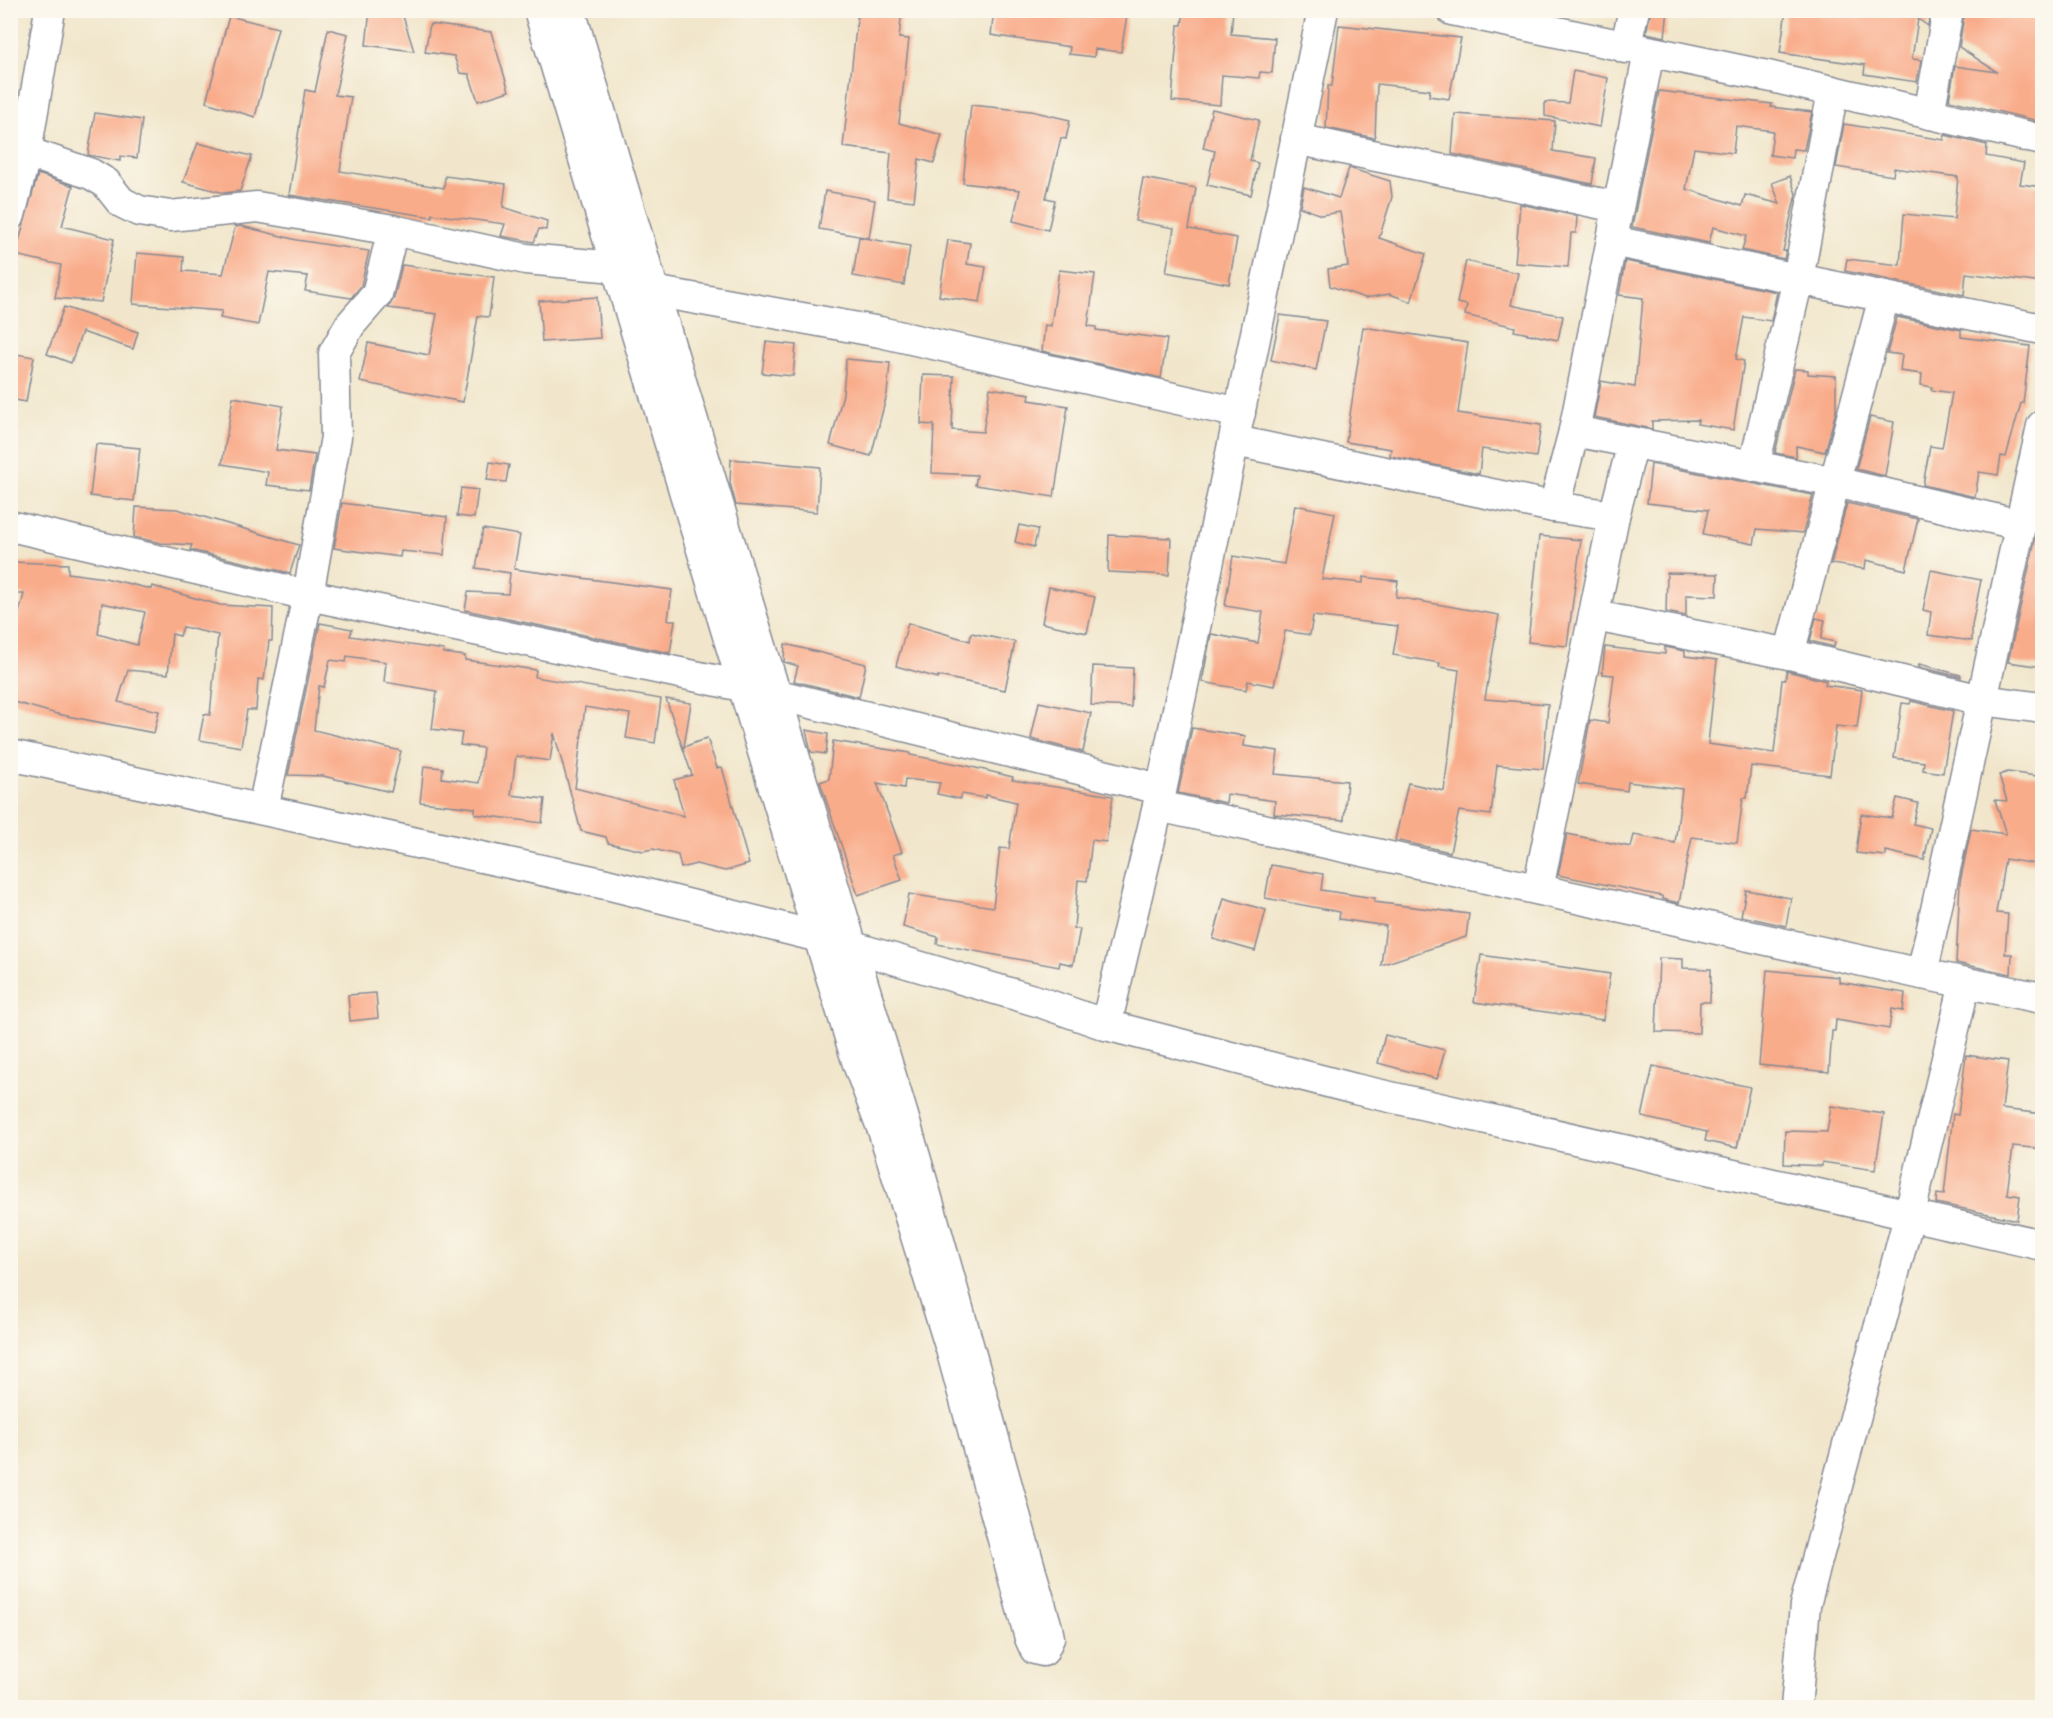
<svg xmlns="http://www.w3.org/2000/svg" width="2053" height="1718" font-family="'Libre Caslon Text',serif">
  <rect width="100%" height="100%" fill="#fbf7ec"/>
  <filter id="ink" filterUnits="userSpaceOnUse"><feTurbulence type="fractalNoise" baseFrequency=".0167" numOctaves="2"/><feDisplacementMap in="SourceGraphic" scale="12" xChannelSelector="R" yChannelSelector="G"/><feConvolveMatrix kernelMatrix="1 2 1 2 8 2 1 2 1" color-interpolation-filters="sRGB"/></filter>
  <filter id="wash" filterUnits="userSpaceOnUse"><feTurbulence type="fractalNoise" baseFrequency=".008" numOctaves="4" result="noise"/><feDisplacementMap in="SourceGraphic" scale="24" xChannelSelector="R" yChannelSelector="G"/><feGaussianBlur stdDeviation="1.35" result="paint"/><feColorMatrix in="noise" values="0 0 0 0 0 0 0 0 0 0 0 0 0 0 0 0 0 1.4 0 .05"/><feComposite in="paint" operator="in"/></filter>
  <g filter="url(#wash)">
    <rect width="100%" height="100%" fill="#f1e6cb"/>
    <g id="blocks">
      <g fill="#f9ac8a" fill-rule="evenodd">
        <path d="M370 10 402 13 414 51 366 45Z"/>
        <path d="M858 10H902L899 38 909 39 899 123 942 135 934 163 919 159 914 201 887 198 891 153 843 147Z"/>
        <path d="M994 10H1112V13L1127 15 1121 52 1095 49 1094 57 1069 54 1070 47 991 35Z"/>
        <path d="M1184 10H1233L1231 34 1275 38 1272 73 1260 72 1259 78 1222 75 1220 105 1172 101 1178 25H1182Z"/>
        <path d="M1651 10H1668L1665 37 1646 33Z"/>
        <path d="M1786 10H1930L1928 26 1918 19 1912 59 1921 60 1917 82 1864 74 1865 65 1780 53Z"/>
        <path d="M1965 10H2043V122L1949 100 1955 66 1997 72 1959 47Z"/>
        <path d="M229 16 278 28 255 117 206 102Z"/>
        <path d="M430 24 491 32 509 91 478 101 469 74 460 73 454 56 425 52Z"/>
        <path d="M1339 25 1461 38 1449 99 1429 96 1430 90 1377 84 1375 138 1326 128 1328 86H1332Z"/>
        <path d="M328 29 348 34 335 95 351 97 340 171 444 188 445 176 506 184 503 207 547 221 546 230 539 229 534 242 501 236 505 224 432 214V217L289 195 305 90 315 92Z"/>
        <path d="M1573 71 1608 78 1600 127 1545 116V102L1568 103Z"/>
        <path d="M1659 91 1772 104 1771 107 1812 112 1804 150 1793 149 1792 158 1770 155 1773 131 1736 126 1733 153 1694 148 1686 189 1742 206 1745 195 1780 204 1772 183 1790 176 1796 194 1783 251H1786L1784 259 1742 250 1746 236 1713 227 1709 243 1632 227Z"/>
        <path d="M971 105 1031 111 1070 120 1066 139 1061 138 1046 198 1055 200 1048 230 1013 221 1020 190 963 183Z"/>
        <path d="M1212 109 1259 120 1250 161 1258 163 1251 195 1207 185 1215 151 1203 148Z"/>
        <path d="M95 113 142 120 137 158 120 156V161L88 155Z"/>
        <path d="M1455 114 1555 121 1553 151 1596 158 1592 184 1452 154Z"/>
        <path d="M1844 124 1944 140 1945 135 1987 145 1986 156 2024 163 2020 184 2043 187V283L1966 273 1964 295 1845 271 1847 259 1900 265 1904 214 1954 219 1958 177 1894 168 1893 176 1836 167Z"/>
        <path d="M198 143 252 156 240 191 224 193 183 182Z"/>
        <path d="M1349 168 1390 181 1392 197 1379 238 1426 254 1411 302 1390 294 1365 298 1330 286 1328 269 1348 266 1340 212 1321 215 1300 207 1304 187 1339 198Z"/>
        <path d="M38 174 73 186 62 226 114 239 101 302 55 298 61 265 15 255Z"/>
        <path d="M1143 178 1196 188 1189 229 1237 238 1229 284 1166 272 1174 228 1135 221Z"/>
        <path d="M825 191 875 200 869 238 819 229Z"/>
        <path d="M1520 204 1577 216 1576 233H1571L1568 267 1515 263Z"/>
        <path d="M241 226 297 240 369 251 361 286 351 298 305 291 308 276 269 272 258 325 220 318 222 311 133 304 137 253 184 257 183 271 223 274 235 227Z"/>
        <path d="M859 237 910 246 904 285 853 276Z"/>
        <path d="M948 240 970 243 967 264 986 267 980 302 939 296Z"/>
        <path d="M1466 261 1518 273 1511 305 1563 316 1558 340 1514 331 1515 327 1465 315 1467 305 1457 303Z"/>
        <path d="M1625 261 1777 292 1771 321 1744 317 1736 359 1744 361 1733 430 1697 424 1698 420 1652 421V429L1594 417 1601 381 1635 387 1643 298 1619 295Z"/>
        <path d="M402 265 494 277 489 317 478 316 463 402 360 382 368 343 429 355 437 314 388 308 394 298Z"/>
        <path d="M1059 270 1095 274 1088 326 1096 327V330L1167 339 1161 378 1042 351 1045 325 1051 326Z"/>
        <path d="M597 297 600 338 542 342 539 301Z"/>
        <path d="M64 307 138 332 133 349 82 332 71 363 47 354Z"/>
        <path d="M1280 315 1326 321 1316 370 1271 360Z"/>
        <path d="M1897 317 1961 330V337L2030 346 2023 403H2021L2006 457 2001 456 1998 475 1979 472 1975 497 1923 485 1930 446 1942 448 1952 393 1931 390 1932 387 1921 385 1922 374 1900 371 1902 355 1887 353Z"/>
        <path d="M1363 327 1468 343 1458 413 1541 425 1536 457 1482 449 1479 474 1390 456 1391 449 1346 442Z"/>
        <path d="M766 342 796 345 793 376 762 373Z"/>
        <path d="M10 353 34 357 26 402 10 399Z"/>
        <path d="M846 359 890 363 887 394 871 456 830 445 843 394Z"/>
        <path d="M1795 369 1808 370V374L1836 376V411L1825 452 1796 446V457L1775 453Z"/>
        <path d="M923 375 954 376 952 430 983 432 990 388 1030 394 1029 400 1068 406 1054 497 975 485 977 475 932 473 934 425 921 424Z"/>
        <path d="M233 397 283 406 276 450 315 455 309 490 266 485 268 472 222 464Z"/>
        <path d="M1870 417 1894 422 1885 476 1856 469Z"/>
        <path d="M96 444 140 448 134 501 90 496Z"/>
        <path d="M731 459 820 467 817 512 736 505 730 483Z"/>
        <path d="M490 462 509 465 506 482 487 480Z"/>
        <path d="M1651 464 1813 495 1803 533 1757 529 1754 544 1703 534 1708 510 1647 503Z"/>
        <path d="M461 488 478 490 474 518 457 516Z"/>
        <path d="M342 503 447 517 444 555 401 551 400 557 334 548Z"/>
        <path d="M1847 503 1918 519 1906 570 1866 560 1865 569 1831 564Z"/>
        <path d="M2043 504 2040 587H2043V667L2008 662Z"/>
        <path d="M1295 505 1335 513 1322 579 1363 583V577L1398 581 1396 597 1499 615 1485 699 1548 704 1543 769 1497 765 1491 815 1459 811 1450 852 1395 840 1408 783 1444 791 1459 670 1439 667 1440 663 1393 655 1398 626 1313 616 1310 635 1285 631 1274 686 1248 681 1246 690 1202 682 1211 634 1258 643 1263 612 1225 606 1233 556 1284 564Z"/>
        <path d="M136 507 177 509 299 545 290 573 190 550 192 545 161 543 134 537Z"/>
        <path d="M1019 525 1038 529 1034 547 1015 542Z"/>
        <path d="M483 529 520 535 514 569 672 590 668 620H675L670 653 465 610 468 592 508 594 510 573 476 568Z"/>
        <path d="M1109 535 1171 538 1169 575 1108 572Z"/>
        <path d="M1539 536 1581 540 1567 646 1528 642Z"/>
        <path d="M10 562 68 564V573L105 578 151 589 152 586 220 605 273 608 272 641H269L264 680 258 679 256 710H247L241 747 199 740 204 714 210 715 218 635 183 627 180 636 172 634 168 674 128 670 118 702 159 711 154 733 57 714 10 701V662L17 636 13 635 24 594H10ZM102 603 145 612 137 645 98 634Z"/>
        <path d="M1931 570 1981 580 1972 625V641L1928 635 1931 612 1923 610Z"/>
        <path d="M1667 573 1718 574 1717 596 1686 595V616L1666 612Z"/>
        <path d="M1049 587 1095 597 1087 633 1042 623Z"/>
        <path d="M1816 618 1825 620 1821 639 1835 642 1834 647 1810 641Z"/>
        <path d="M320 623 352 629 350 636 444 650 443 653 465 656V660L536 670 535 677 661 699 655 743 626 738 630 714 585 707 575 788 684 816 674 780 692 775 666 699 691 703 684 747 707 738 717 768 722 767 749 864 725 871 696 864 681 868 678 855 653 849 643 851 608 843 606 837 581 831 554 733 550 761 516 756 511 795 545 799 542 823 475 814V808L420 802 424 766 443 768 442 778 479 783 483 748 460 745 462 733 432 729 437 691 384 682 386 662 347 656 346 662 330 660 324 687 319 686 314 730 401 751 391 792 323 776 288 775Z"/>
        <path d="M908 623 970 641 971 633 1015 642 1005 690 938 676V678L896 666Z"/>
        <path d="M785 644 866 664 859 697 794 681 798 666 784 662Z"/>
        <path d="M1605 647 1665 654V647L1685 651V656L1717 660 1708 744 1774 753 1782 680H1785L1787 671 1826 681 1825 685 1862 690 1857 728 1836 726 1830 775 1751 766 1747 798H1743L1737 843 1692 837 1679 903 1662 899V896L1558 875 1567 834 1631 847 1634 835 1675 843 1682 789 1628 782 1627 791 1578 784 1590 720 1608 723 1614 675 1602 674Z"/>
        <path d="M1919 664 1961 675V677L1918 667Z"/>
        <path d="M1093 666 1133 668 1131 707 1091 705Z"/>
        <path d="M1911 701 1953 711 1943 773 1923 770 1924 762 1894 758 1902 703 1910 704Z"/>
        <path d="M1039 702 1091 713 1083 752 1031 739Z"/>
        <path d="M1192 728 1245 736 1244 746 1278 751 1275 774 1347 781 1344 820 1274 814 1275 801 1227 794 1226 803 1178 793Z"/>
        <path d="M806 730 828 734 826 754 811 752Z"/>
        <path d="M833 741 910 753V755L968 766 1013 777 1012 780 1113 796 1106 842 1092 840 1087 881 1078 880 1074 928 1080 929 1073 965 1060 962 1059 967 937 944 938 937 903 927 909 894 993 907 1000 848 1009 849 1016 802 986 795 985 798 962 794 960 799 937 794 940 783 905 779 904 788 877 783 902 852 893 855 902 880 858 895 820 782 829 779Z"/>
        <path d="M2008 772 2043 777V865L2005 859 1996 913 2008 914 2005 954H2012L2011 974 1956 963 1960 882 1971 829 2006 834 1995 800 2007 801 1999 775Z"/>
        <path d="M1897 798 1918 803 1913 824 1931 828 1924 860 1886 851V856L1856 853 1861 814 1892 818Z"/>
        <path d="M1271 865 1323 874 1321 890 1375 898 1374 902 1469 914 1466 937 1381 965 1386 926 1339 919 1340 912 1265 898Z"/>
        <path d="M1746 890 1791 898 1786 926 1741 916Z"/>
        <path d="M1224 898 1266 910 1255 951 1213 939Z"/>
        <path d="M1481 955 1610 974 1603 1020 1474 1002Z"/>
        <path d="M1659 958 1683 959V968L1711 969 1710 1002H1700L1699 1033 1656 1032Z"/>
        <path d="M1767 970 1839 977V982L1905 993 1903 1011 1892 1009 1889 1029 1836 1020 1835 1031H1832L1829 1072 1759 1065Z"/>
        <path d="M376 993 378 1018 350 1021 348 995Z"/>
        <path d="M1385 1035 1445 1050 1437 1079 1378 1063Z"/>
        <path d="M1966 1055 2008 1061 2002 1109 2043 1114V1149L2013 1146 2007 1194 2020 1196 2017 1220 1936 1203 1937 1194 1944 1195 1953 1114 1958 1115Z"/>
        <path d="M1653 1066 1750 1087 1737 1148 1705 1141 1707 1132 1642 1117Z"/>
        <path d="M1831 1106 1884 1114 1875 1170 1822 1162V1166L1784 1164 1785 1131 1827 1132Z"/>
      </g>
    </g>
  </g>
  <g filter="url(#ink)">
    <use href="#blocks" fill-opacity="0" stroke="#868a94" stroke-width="1.5"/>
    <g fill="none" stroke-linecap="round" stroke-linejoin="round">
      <defs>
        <g id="minor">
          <path d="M539 10 819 937 858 1064 884 1133 951 1349 1030 1638 1035 1649 1043 1651 1049 1638 1047 1628C997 1455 952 1279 900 1106 790 741 678 376 570 10"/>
          <path d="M1452 10 1772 77 2042 140"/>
          <path d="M1625 48 1634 10"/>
          <path d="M1649 52 1574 431 1835 482 2021 525"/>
          <path d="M1929 114 1948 10"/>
          <path d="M1296 139 1617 207"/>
          <path d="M26 152 91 174 106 183 121 202 139 211 170 216 257 207 393 230 526 259 615 267"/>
          <path d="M10 215 26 152 50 10"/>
          <path d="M1612 241 2042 329"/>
          <path d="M653 291 880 332 1240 413"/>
          <path d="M1235 441 1554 507 1614 516"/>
          <path d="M1754 466 1798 279 1833 91"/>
          <path d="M1554 507 1574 431"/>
          <path d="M10 526 308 595 742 686 1160 789"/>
          <path d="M1595 616 1789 654 1982 700 2042 708"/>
          <path d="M1789 654 1884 297"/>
          <path d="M10 755 606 884 819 937 1040 1002 1106 1025 1355 1089 2042 1245"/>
          <path d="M1158 806 1922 974 2042 998"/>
          <path d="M263 809 308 595 336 437 334 353 350 325 377 294 393 230"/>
          <path d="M1538 889 1614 516 1633 443"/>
          <path d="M1922 974 2042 426"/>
          <path d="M1106 1025 1158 806 1323 10"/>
          <path d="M1796 1708 1805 1605 1910 1213 1965 983"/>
        </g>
      </defs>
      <use href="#minor" stroke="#868a94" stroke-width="33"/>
      <use href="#minor" stroke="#fff" stroke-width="30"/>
    </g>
  </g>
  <rect width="2053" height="1718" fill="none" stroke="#fbf7ec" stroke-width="36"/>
</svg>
